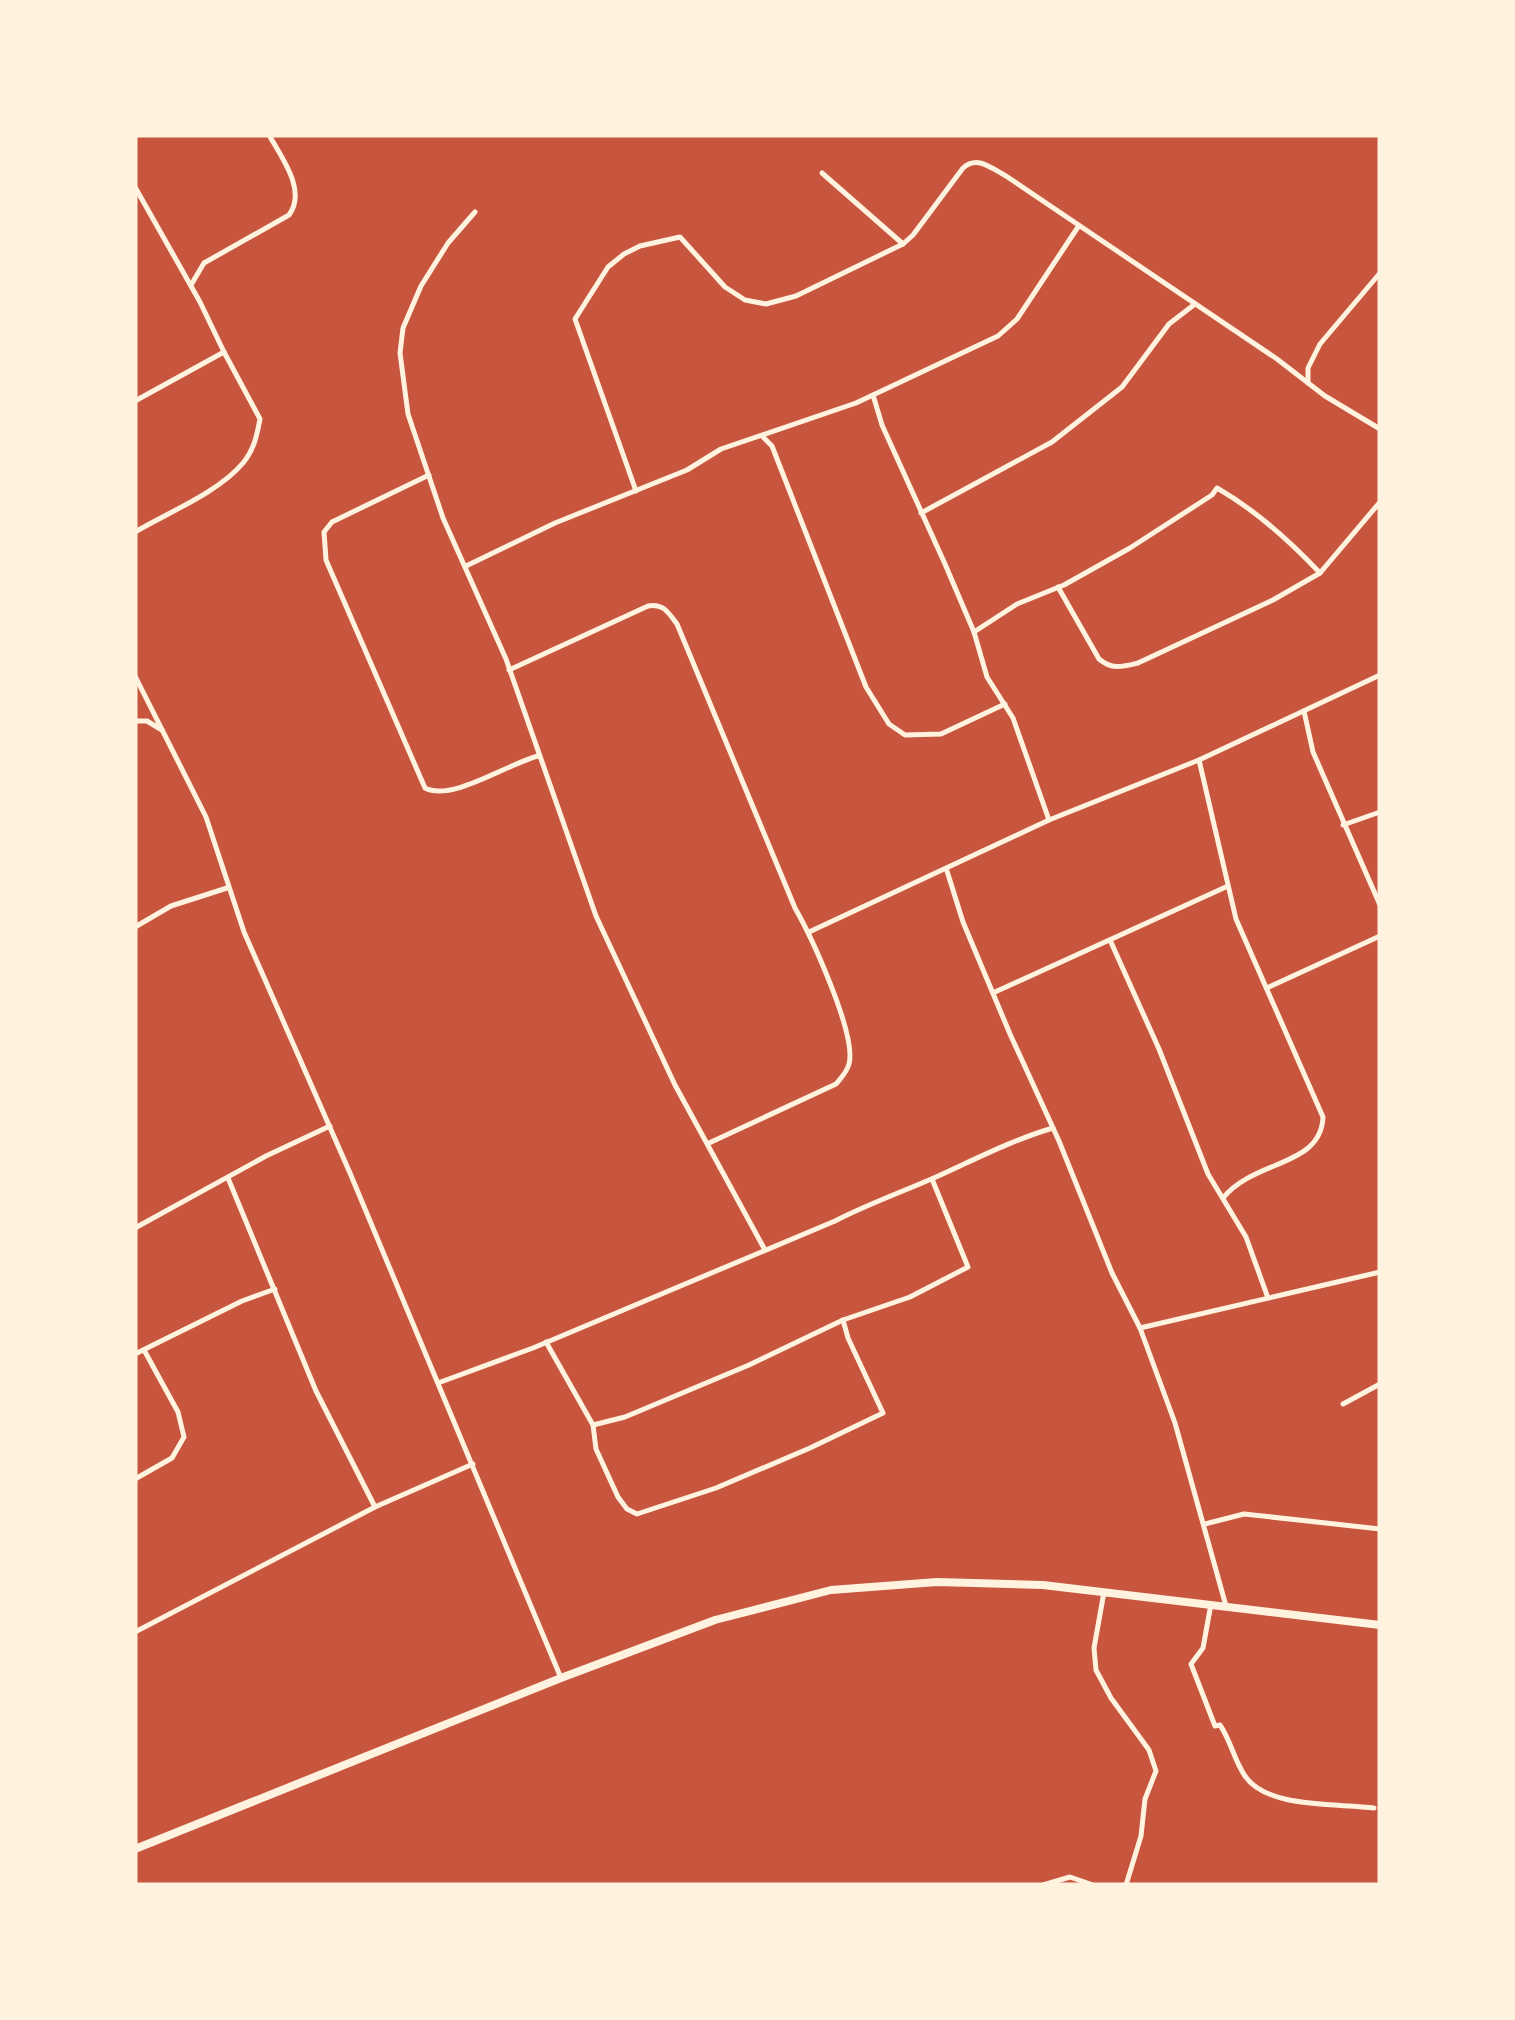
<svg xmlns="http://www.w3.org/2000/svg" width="1515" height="2020" font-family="Figtree,sans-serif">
  <rect width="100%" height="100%" fill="#c8553d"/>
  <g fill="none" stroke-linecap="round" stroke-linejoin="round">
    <g stroke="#fff3e0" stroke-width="5">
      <path d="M822 173 903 244"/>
      <path d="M135 187 200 302 224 352 135 401"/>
      <path d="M475 212 448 243 421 286 403 328 400 353 408 414 443 518 506 659 596 916 675 1085 765 1250"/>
      <path d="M191 285 204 263 289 215C307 191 282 158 269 135"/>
      <path d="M1308 383V368L1320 344 1380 273"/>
      <path d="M873 395 882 425 945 564 974 632 987 677 1013 718 1049 820"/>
      <path d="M762 436 772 446 866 687 889 724 905 735 941 734 1005 704"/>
      <path d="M429 475 332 522 324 532 326 560 425 788C452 802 507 764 538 756"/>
      <path d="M636 491 575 319 608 267 624 254 640 246 680 237 725 287 745 300 766 304 796 296 903 244 913 235 963 168C977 155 991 168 1006 176L1277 359 1325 396 1380 429"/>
      <path d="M921 513 1052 442 1122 387 1169 324 1195 304"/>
      <path d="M135 532C167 513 219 492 243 463 254 450 257 435 260 419L224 352"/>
      <path d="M466 566 555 523 687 470 721 449 856 403 998 336 1017 319 1078 227"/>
      <path d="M1058 587 1099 659C1112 670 1122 667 1138 663L1273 600 1320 573 1380 502"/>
      <path d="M974 632 1017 604 1064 585 1130 548 1212 495 1217 488C1257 511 1289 540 1320 573"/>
      <path d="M509 670 648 606C663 603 668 612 677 624L795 908C811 936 857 1035 849 1064 847 1072 841 1078 836 1084L709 1143"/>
      <path d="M135 676 206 817 244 932 350 1173 561 1678"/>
      <path d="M1304 711 1313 752 1380 905"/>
      <path d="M135 721H147L162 730"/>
      <path d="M1199 760 1236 919 1323 1117C1321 1167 1255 1159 1223 1198"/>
      <path d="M1343 825 1380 812"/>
      <path d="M947 871 963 922 1010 1034 1059 1141 1112 1273 1140 1328 1175 1423 1226 1606"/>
      <path d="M135 927 171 906 227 888"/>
      <path d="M809 932 1049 820 1199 760 1380 675"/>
      <path d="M1110 940 1159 1049 1208 1174 1246 1237 1268 1298"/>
      <path d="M1269 987 1380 936"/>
      <path d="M995 992 1228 886"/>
      <path d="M228 1178 316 1391 375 1507"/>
      <path d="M135 1228 266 1156 330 1126"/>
      <path d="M1140 1328 1380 1272"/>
      <path d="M546 1342 593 1425 596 1449 618 1497 627 1509 637 1514 716 1488 810 1448 883 1413 848 1338 843 1320"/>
      <path d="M135 1354 242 1301 275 1289"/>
      <path d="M438 1383 533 1348 835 1221C868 1204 902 1192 936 1177 976 1159 1012 1140 1053 1128"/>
      <path d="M1343 1404 1380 1384"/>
      <path d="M593 1425 625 1417 749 1365 843 1320 910 1297 968 1267 932 1179"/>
      <path d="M135 1479 172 1458 184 1437 178 1412 144 1350"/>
      <path d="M1205 1524 1244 1514 1380 1529"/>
      <path d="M1104 1592 1094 1648 1096 1670 1111 1698 1149 1750 1156 1771 1145 1799 1141 1836 1126 1885"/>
      <path d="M1211 1604 1203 1648 1191 1664 1215 1726 1220 1725C1231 1741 1234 1760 1245 1776 1267 1809 1338 1803 1374 1808"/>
      <path d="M135 1632 375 1507 473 1464"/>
      <path d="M1043 1885 1070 1877 1093 1885"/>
    </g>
    <path stroke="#fff3e0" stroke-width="8" d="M135 1849 561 1678 715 1620 831 1590 937 1582 1043 1585 1380 1625"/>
  </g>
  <rect width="1515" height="2020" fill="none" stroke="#fff3e0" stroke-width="275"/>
</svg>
